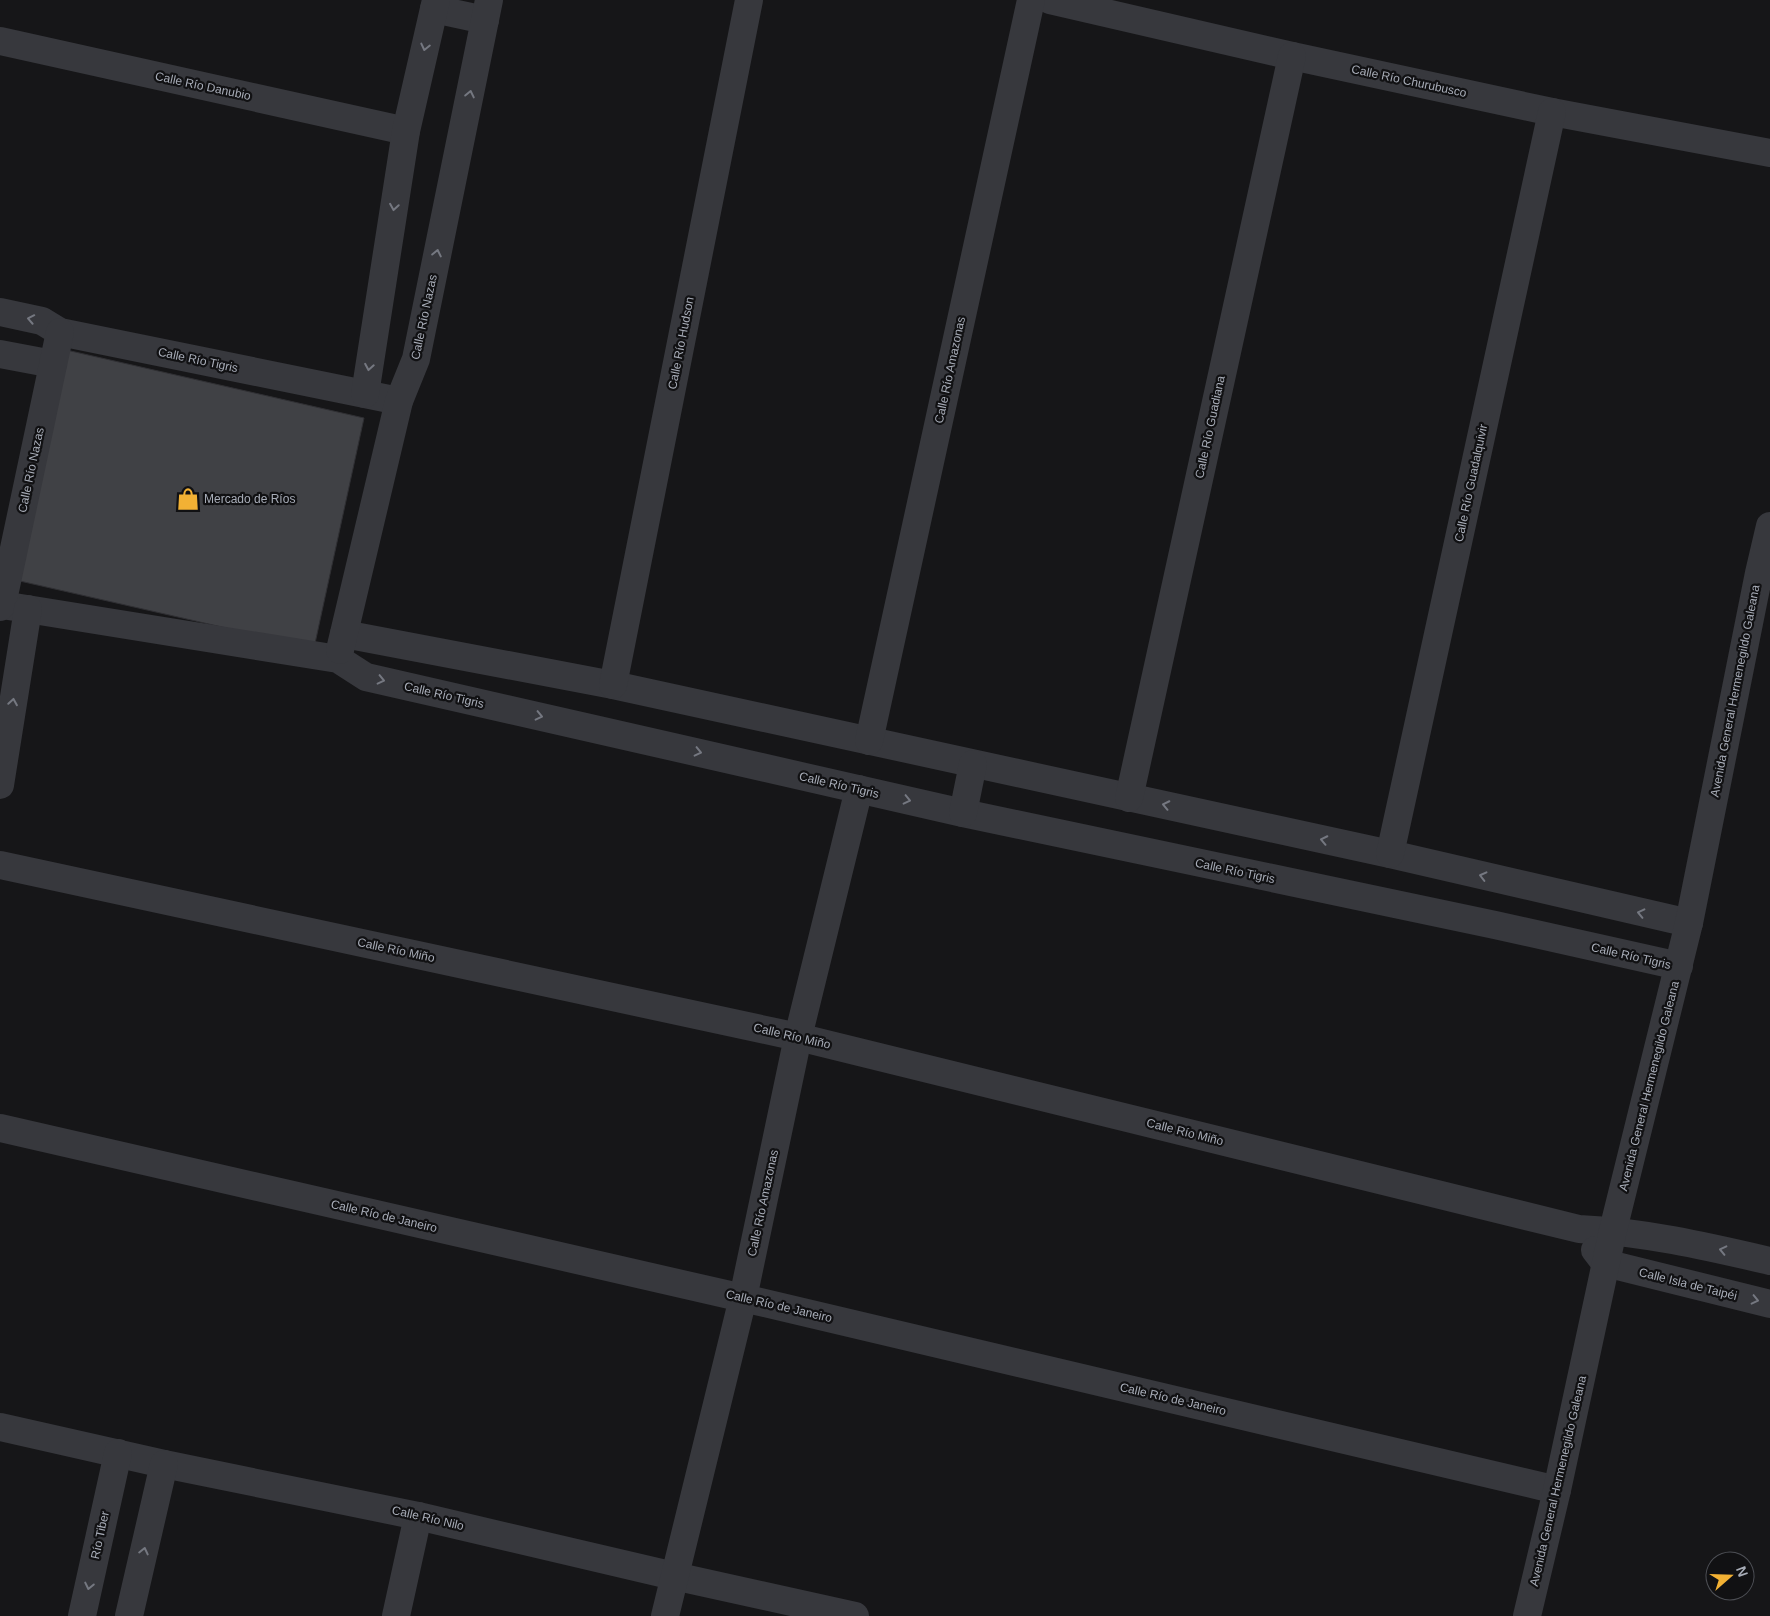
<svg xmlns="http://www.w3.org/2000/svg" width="1770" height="1616" font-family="Arial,sans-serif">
  <rect width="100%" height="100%" fill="#161618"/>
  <path fill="#404145" stroke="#303034" d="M62 349 364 418 314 648 11 579Z"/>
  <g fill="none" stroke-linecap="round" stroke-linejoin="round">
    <g stroke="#37383d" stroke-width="28">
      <path d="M1050 0 1292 56 1552 112 1770 153"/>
      <path d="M434 9 485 20"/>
      <path d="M0 41 406 131"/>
      <path d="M0 312 42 321 60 332 399 401"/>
      <path d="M0 354 53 364"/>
      <path d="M365 394 406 131 436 0"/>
      <path d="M2 605 338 659 366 677 963 813 1495 925 1679 966"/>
      <path d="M0 607 2 605 60 332"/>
      <path d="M344 634 613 685 1390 854 1689 923"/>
      <path d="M340 650 399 401 416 359 489 0"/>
      <path d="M613 685 749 0"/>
      <path d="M869 741 1031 0"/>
      <path d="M0 785 28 609"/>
      <path d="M1129 798 1292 56"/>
      <path d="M963 813 973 764"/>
      <path d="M1390 854 1552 112"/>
      <path d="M0 865 798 1037 1579 1229C1645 1232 1705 1246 1770 1261"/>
      <path d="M0 1128 743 1298 1557 1490"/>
      <path d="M1595 1250 1605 1263 1770 1304"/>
      <path d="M0 1427 164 1464 418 1516 674 1576 855 1616"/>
      <path d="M82 1616 118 1453"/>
      <path d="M129 1616 164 1464"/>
      <path d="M396 1616 418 1516"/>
      <path d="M665 1616 743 1298 798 1037 859 789"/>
      <path d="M1527 1616 1557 1490 1613 1230 1689 923 1759 573 1770 526"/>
    </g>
  </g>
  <defs><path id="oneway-chevron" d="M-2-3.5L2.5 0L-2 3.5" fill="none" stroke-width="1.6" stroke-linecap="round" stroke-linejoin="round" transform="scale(1.25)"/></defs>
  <g stroke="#757881">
    <use href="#oneway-chevron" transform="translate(425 47) rotate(103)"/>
    <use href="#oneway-chevron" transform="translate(470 94) rotate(-78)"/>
    <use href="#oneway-chevron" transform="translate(394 207) rotate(99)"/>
    <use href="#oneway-chevron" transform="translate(437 253) rotate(-78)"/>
    <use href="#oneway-chevron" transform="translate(31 319) rotate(-169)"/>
    <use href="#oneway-chevron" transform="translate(369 367) rotate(100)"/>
    <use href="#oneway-chevron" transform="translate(381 680) rotate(13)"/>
    <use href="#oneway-chevron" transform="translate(13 702) rotate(-81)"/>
    <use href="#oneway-chevron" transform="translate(539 716) rotate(13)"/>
    <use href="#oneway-chevron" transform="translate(698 752) rotate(13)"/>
    <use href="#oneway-chevron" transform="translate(907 800) rotate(13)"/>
    <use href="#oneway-chevron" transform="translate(1166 805) rotate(-168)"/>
    <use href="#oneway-chevron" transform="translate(1324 840) rotate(-168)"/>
    <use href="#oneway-chevron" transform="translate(1483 876) rotate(-166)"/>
    <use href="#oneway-chevron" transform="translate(1641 913) rotate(-167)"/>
    <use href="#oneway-chevron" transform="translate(1723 1250) rotate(-167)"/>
    <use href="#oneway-chevron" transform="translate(1755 1300) rotate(13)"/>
    <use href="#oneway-chevron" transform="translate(144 1551) rotate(-77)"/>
    <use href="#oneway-chevron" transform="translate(89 1586) rotate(102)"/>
  </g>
  <defs>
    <symbol id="shop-bare" viewBox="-9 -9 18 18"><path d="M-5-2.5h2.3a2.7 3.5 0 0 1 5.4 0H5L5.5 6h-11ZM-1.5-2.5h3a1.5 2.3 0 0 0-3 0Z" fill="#f2b134" stroke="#111113" stroke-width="2.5" paint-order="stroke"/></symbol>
  </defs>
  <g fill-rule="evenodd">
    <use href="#shop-bare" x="172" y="483" width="32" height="32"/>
  </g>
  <g text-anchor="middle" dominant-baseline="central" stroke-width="4.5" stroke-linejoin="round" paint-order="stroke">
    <g font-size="12" fill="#a8adb8" stroke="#111113">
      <text transform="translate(1409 81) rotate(12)">Calle Río Churubusco</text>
      <text transform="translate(203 86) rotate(12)">Calle Río Danubio</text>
      <text transform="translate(424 317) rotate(-78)">Calle Río Nazas</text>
      <text transform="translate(681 343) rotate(-79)">Calle Río Hudson</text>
      <text transform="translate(198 360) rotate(12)">Calle Río Tigris</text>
      <text transform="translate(950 370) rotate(-78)">Calle Río Amazonas</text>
      <text transform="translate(1210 427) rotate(-78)">Calle Río Guadiana</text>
      <text transform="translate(31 470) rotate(-78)">Calle Río Nazas</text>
      <text transform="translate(1471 483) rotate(-78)">Calle Río Guadalquivir</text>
      <text transform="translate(1735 691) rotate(-79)">Avenida General Hermenegildo Galeana</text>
      <text transform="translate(444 695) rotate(13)">Calle Río Tigris</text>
      <text transform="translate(839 785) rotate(13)">Calle Río Tigris</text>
      <text transform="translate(1235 871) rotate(12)">Calle Río Tigris</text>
      <text transform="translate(396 950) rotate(12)">Calle Río Miño</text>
      <text transform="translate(1631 956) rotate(13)">Calle Río Tigris</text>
      <text transform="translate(792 1036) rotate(13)">Calle Río Miño</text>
      <text transform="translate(1649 1086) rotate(-76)">Avenida General Hermenegildo Galeana</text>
      <text transform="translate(1185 1132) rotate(14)">Calle Río Miño</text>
      <text transform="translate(763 1203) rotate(-78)">Calle Río Amazonas</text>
      <text transform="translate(384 1216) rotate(13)">Calle Río de Janeiro</text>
      <text transform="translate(1688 1284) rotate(14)">Calle Isla de Taipéi</text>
      <text transform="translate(779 1306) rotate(13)">Calle Río de Janeiro</text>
      <text transform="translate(1173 1399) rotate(13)">Calle Río de Janeiro</text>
      <text transform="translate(1558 1481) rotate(-77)">Avenida General Hermenegildo Galeana</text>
      <text transform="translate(428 1518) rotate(13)">Calle Río Nilo</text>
      <text transform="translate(100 1535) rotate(-78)">Río Tiber</text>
    </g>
    <g font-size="12" fill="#a8adb8" stroke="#111113" text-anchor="start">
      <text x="204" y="499">Mercado de Ríos</text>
    </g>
  </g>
  <g transform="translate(1730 1576) rotate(70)"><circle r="24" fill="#111113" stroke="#4d4f55"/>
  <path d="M0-4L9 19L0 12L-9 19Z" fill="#f2b134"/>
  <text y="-8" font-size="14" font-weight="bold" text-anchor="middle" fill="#a8adb8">N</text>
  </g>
</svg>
